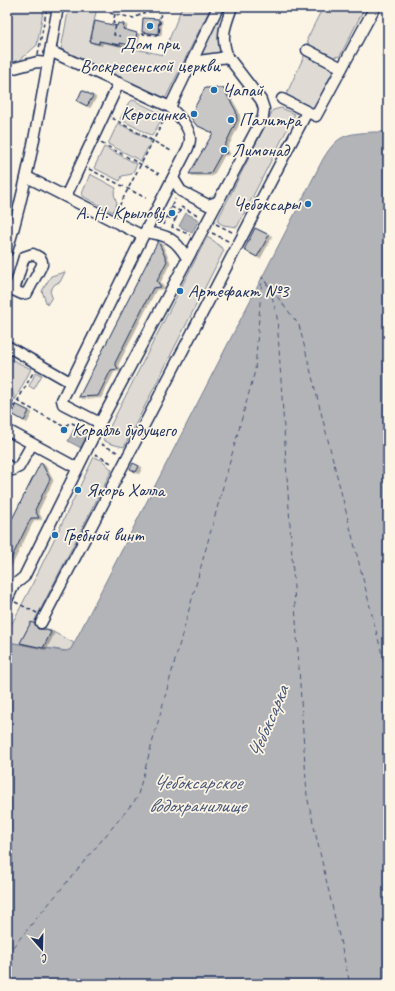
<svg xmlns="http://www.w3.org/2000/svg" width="395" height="991" font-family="Caveat,sans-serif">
  <defs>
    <filter id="shadow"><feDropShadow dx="3" dy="1.5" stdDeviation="0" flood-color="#0004"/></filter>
  </defs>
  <rect width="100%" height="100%" fill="#fcf5e5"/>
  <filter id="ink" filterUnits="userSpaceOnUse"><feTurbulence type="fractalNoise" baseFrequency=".025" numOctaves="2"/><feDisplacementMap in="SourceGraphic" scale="8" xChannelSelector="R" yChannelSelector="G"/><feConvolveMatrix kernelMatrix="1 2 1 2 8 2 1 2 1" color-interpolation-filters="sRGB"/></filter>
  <g filter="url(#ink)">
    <g fill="#dfdbd4" stroke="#7d8599">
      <path d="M7 7H44L37 45 20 60 7 80Z"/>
      <path d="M69 7H97L90 42 99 44V41L163 55 182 7H211L165 99 61 49Z"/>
      <path d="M220 7H229L223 55 200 57V48Z"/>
      <path d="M323 7H365L340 56 330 58 309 46 307 39Z"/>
      <path d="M305 54 334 69 314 109 286 95Z"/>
      <path d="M133 100 164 115 152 136 120 119 129 102Z"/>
      <path d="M281 108 295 114 237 227 223 225 217 221 273 110Z"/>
      <path d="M118 123 151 141 141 161 108 144Z"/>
      <path d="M104 147 137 164 132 174 122 176 120 181 94 168Z"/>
      <path d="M90 174 116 188 114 194 117 203 113 212 84 197 82 194Z"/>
      <path d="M207 237 214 241 224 250 124 447 111 444 103 440Z"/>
      <path d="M65 272 60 282 55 284 50 291 52 297 47 305 42 291 51 276Z"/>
      <path d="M7 357 31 369 15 400 7 370Z"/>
      <path d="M36 372 42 375 34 389 29 386Z"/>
      <path d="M94 457 102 460 112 470 34 622 74 643 71 649 67 651 7 642V633L30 589Z"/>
    </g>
    <g fill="#b2b4b8" stroke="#767f94">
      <path d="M373 132H388V984H7V642L62 651H67L71 649 323 159C338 134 346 134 373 132Z"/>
      <path d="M186 213 199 220 192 233 179 226Z"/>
      <path d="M74 429 88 435 81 448 68 441Z"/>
    </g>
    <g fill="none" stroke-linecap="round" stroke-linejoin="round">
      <path stroke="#767f94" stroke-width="2.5" d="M383 56 388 60"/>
      <g stroke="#485779" stroke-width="1" stroke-dasharray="5 4" stroke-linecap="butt">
        <path d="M265 281 271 292 277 317 307 796 350 984"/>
        <path d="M7 954 137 798 255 371 262 277 299 325 388 678"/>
      </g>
    </g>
    <g fill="#c8c7c6" stroke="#1b2f5e" filter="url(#shadow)">
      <path d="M143 18 159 19 158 34 142 32Z"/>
      <path d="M95 21 117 26 118 23 124 24 123 29 137 33 134 46 120 43V45L99 41V44L90 42Z"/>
      <path d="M205 88H223L236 111 237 120 224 147 227 153 221 154 210 174H189L213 133 196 125 190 116Z"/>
      <path d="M82 90 93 96 87 106 77 101Z"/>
      <path d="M255 228 269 235 257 257 244 250Z"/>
      <path d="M158 241 167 261 157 281 161 287 153 288 142 309 115 363 118 369 111 370 98 396 79 397Z"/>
      <path d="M17 405 29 411 24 421 12 414Z"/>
      <path d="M41 462 50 479 35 510 39 518H31L7 567V516L11 521Z"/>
      <path d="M133 463 139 466 136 472 130 469Z"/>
      <path d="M31 622 35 624 38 629H44L51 632 43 648 20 643Z"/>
    </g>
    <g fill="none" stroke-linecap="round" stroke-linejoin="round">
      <defs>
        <g id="minor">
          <path d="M307 50 342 68"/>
          <path d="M50 51 170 107C178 115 190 127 190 139 190 142 189 145 188 148L143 236"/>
          <path d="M228 57C220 37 225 26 232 7"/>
          <path d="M7 70 37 62 48 63"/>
          <path d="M282 99 316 116 375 7"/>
          <path d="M170 107 218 7"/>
          <path d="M27 177 143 236 62 400 63 404 100 423"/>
          <path d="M173 178 181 191 208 205 217 202"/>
          <path d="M66 196 119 83"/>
          <path d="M145 232C167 235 175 238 187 258"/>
          <path d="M7 251C31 172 43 88 58 7"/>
          <path d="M7 287 22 294 27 293 42 265C43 258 39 257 33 254L24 257 14 290"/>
          <path d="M7 346 70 382"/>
          <path d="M7 430 77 468"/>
          <path d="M7 465 13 470 19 467 32 444"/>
          <path d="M7 600 14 585 24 577 100 423 263 117 264 109 261 100 228 57 191 62"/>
          <path d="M41 623 307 112"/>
        </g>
      </defs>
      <use href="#minor" stroke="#1b2f5e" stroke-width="13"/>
      <g stroke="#1b2f5e" stroke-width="1.5" stroke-dasharray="4 3" stroke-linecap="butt">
        <path d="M107 7 109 13 134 18 156 7"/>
        <path d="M115 14 113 23 116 24 114 35 120 36"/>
        <path d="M141 34 159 35 161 7"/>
        <path d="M38 54 47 7"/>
        <path d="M112 118 171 151"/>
        <path d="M101 143 159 174"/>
        <path d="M89 169 146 198"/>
        <path d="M171 207 180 211 181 207 200 216"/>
        <path d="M116 212 166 116"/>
        <path d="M167 217 175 220 172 227 190 235"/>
        <path d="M175 220 180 211"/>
        <path d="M216 224 234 233"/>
        <path d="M163 225 175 199"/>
        <path d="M212 233 230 242"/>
        <path d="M7 379 14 406"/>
        <path d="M7 401 14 406"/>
        <path d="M17 401 65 427 69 423H72L87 431"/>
        <path d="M7 420 34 371"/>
        <path d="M101 444 119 453"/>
        <path d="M95 454 113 464"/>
        <path d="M15 602 37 613"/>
      </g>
      <use href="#minor" stroke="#fcf5e5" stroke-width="10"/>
    </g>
  </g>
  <g fill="#1f6fb2" stroke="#fcf5e5" stroke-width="1.5">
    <circle cx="150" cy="26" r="4"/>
    <circle cx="214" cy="90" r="4"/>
    <circle cx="194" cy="114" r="4"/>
    <circle cx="231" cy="120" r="4"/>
    <circle cx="224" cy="150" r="4"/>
    <circle cx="308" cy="204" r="4"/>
    <circle cx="172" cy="213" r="4"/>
    <circle cx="180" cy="291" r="4"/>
    <circle cx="64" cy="430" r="4"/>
    <circle cx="78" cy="490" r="4"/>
    <circle cx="55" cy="535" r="4"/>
  </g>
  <g text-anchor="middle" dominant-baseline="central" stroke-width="3.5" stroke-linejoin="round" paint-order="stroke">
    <g font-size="19" fill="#1b2f5e" stroke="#fcf5e5" text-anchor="start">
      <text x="150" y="44" text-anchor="middle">Дом при<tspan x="150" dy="22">Воскресенской церкви</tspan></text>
      <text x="222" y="90">Чапай</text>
      <text x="186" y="114" text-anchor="end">Керосинка</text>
      <text x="239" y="120">Палитра</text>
      <text x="232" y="150">Лимонад</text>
      <text x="300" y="204" text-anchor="end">Чебоксары</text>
      <text x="164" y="213" text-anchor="end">А. Н. Крылову</text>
      <text x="188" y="291">Артефакт №3</text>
      <text x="72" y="430">Корабль будущего</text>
      <text x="86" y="490">Якорь Холла</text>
      <text x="63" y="535">Гребной винт</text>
    </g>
    <g font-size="20" font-style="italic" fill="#485779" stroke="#fcf5e5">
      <text transform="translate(268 722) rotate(-67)">Чебоксарка</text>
      <text x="197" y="782">Чебоксарское<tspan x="197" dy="23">водохранилище</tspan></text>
    </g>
  </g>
  <rect width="395" height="991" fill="none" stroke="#fcf5e5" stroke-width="24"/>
  <rect x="12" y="12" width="371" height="967" fill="none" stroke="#1b2f5e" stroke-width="1.5" filter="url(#ink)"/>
  <g transform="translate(42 949) rotate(160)" stroke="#fcf5e5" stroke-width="3" paint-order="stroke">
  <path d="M0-3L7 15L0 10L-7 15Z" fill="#1b2f5e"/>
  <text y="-6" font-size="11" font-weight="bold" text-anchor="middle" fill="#1b2f5e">С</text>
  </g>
</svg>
